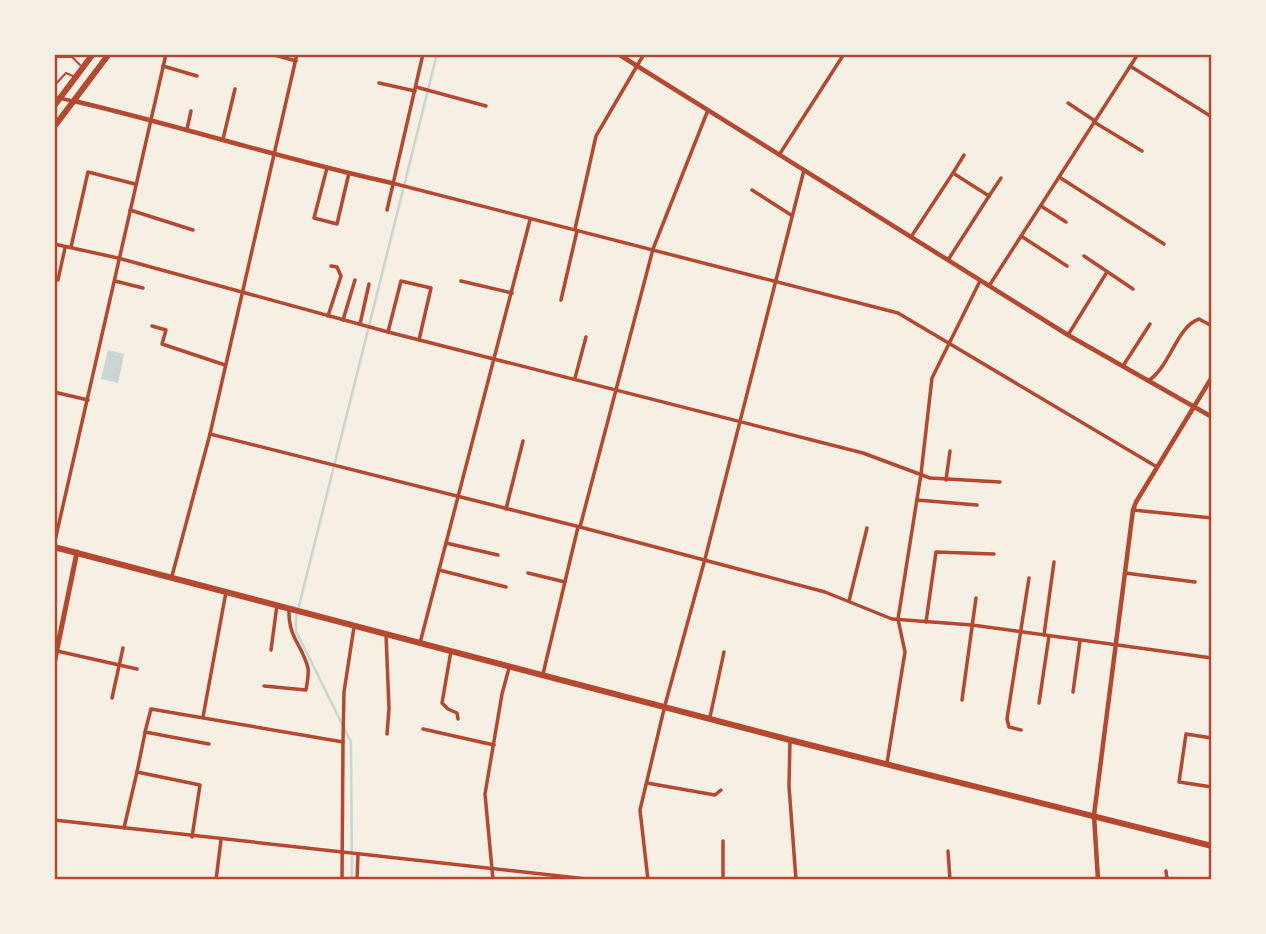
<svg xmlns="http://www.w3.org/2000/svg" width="1266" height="934" font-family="'DM Sans',sans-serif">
  <rect width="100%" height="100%" fill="#f6efe4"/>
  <path fill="#c9d6d2" d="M108 350 124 354 118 383 101 379Z"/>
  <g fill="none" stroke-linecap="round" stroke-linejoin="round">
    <path stroke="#c9d6d2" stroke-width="2.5" d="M352 880 351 742 296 631V618L437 54"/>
    <g stroke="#b5482f" stroke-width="2">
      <path d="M54 57H72L80 65"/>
      <path d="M54 86 66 73 75 77"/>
    </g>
    <g stroke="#b5482f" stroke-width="3.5">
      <path d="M271 54 296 61"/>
      <path d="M163 66 197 76"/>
      <path d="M1130 66 1212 117"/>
      <path d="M379 83 415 91"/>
      <path d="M416 87 486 106"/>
      <path d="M54 97 73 101"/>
      <path d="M1068 103 1095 121"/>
      <path d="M1094 122 1142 151"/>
      <path d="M187 129 191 111"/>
      <path d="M223 139 235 89"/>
      <path d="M779 155 844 54"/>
      <path d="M327 168 314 218 337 224 349 173"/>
      <path d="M953 173 964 155"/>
      <path d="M1059 177 1164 244"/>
      <path d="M392 183 898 313 1157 467"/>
      <path d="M752 190 791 215"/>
      <path d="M989 196 1001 178"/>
      <path d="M1041 206 1066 222"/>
      <path d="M130 210 193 230"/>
      <path d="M387 210 423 54"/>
      <path d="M575 229 596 136 644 54"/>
      <path d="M1021 236 1067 266"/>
      <path d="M911 237 953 173 989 196 948 260"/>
      <path d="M54 244 118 258 388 332 863 453 930 478 1000 482"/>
      <path d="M71 247 88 172 135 184"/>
      <path d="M1084 256 1133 289"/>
      <path d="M54 279 58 280 65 248"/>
      <path d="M115 281 143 288"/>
      <path d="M461 281 512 293"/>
      <path d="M989 286 1138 54"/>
      <path d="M561 300 577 231"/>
      <path d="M328 316 341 276 337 267 331 266"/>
      <path d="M343 320 355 280"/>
      <path d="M360 324 369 284"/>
      <path d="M152 326 166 330 162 344 225 365"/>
      <path d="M388 332 401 281 431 288 419 340"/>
      <path d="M1068 335 1107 272"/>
      <path d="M1123 366 1150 324"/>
      <path d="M575 378 586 337"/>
      <path d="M1148 381C1171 366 1176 327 1199 319L1212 326"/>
      <path d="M54 392 88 400"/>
      <path d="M210 434 580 527 825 592 892 619 972 625 1212 658"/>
      <path d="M946 480 950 451"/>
      <path d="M917 500 977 505"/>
      <path d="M506 509 523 441"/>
      <path d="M1133 510 1212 518"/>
      <path d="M580 527 653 249 708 110"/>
      <path d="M446 543 498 555"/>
      <path d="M54 545 166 54"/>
      <path d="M439 570 506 587"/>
      <path d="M528 573 565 582"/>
      <path d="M1125 573 1195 582"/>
      <path d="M172 576 210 434 297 54"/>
      <path d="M849 601 867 528"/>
      <path d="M926 622 936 552 994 554"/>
      <path d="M386 634 389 709 387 734"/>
      <path d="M1044 635 1054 562"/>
      <path d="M420 643 530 220"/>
      <path d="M271 650 277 605"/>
      <path d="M57 651 137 669"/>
      <path d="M451 651 442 703 448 709 457 713 458 719"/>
      <path d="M543 674 578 527"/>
      <path d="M264 686 306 690C307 684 309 674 308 668 302 644 288 638 289 609"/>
      <path d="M1073 692 1080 641"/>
      <path d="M112 698 123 648"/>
      <path d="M962 700 976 598"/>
      <path d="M1039 703 1049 636"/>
      <path d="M203 717 226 592"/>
      <path d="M710 717 724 652"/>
      <path d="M423 729 494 745"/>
      <path d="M1021 730 1009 727 1007 719 1029 578"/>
      <path d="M1212 738 1186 734 1179 782 1212 787"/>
      <path d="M790 740 789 786 796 880"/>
      <path d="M343 742 344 692 354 627"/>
      <path d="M209 744 145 732 151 709 343 742 342 880"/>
      <path d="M887 763 905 652 898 619 921 474 932 378 980 281"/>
      <path d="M137 772 145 733"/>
      <path d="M647 783 715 795 721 790"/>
      <path d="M54 820 596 880"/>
      <path d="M124 828 137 772 200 785 192 837"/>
      <path d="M723 841V880"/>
      <path d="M948 851 950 880"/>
      <path d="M1166 871 1167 880"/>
      <path d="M216 880 221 840"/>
      <path d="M357 880 358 854"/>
      <path d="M493 880 485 794 502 694 509 668"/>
      <path d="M648 880 640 810 665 705 705 559 804 170"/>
    </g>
    <g stroke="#b5482f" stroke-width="4.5">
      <path d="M618 54 1068 335 1212 417"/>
      <path d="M74 101C181 126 285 160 392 183"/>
      <path d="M1098 880 1094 815 1133 510 1136 502 1212 377"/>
    </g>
    <path stroke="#b5482f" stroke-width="5" d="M54 664 77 552"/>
    <g stroke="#b5482f" stroke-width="6">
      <path d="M54 106 93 54"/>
      <path d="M54 127 109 54"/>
      <path d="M54 547 790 740 1212 846"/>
    </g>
  </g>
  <rect width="1266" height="934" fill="none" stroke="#f6efe4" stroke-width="112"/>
  <rect x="56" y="56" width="1154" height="822" fill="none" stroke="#b5482f" stroke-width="2.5"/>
</svg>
